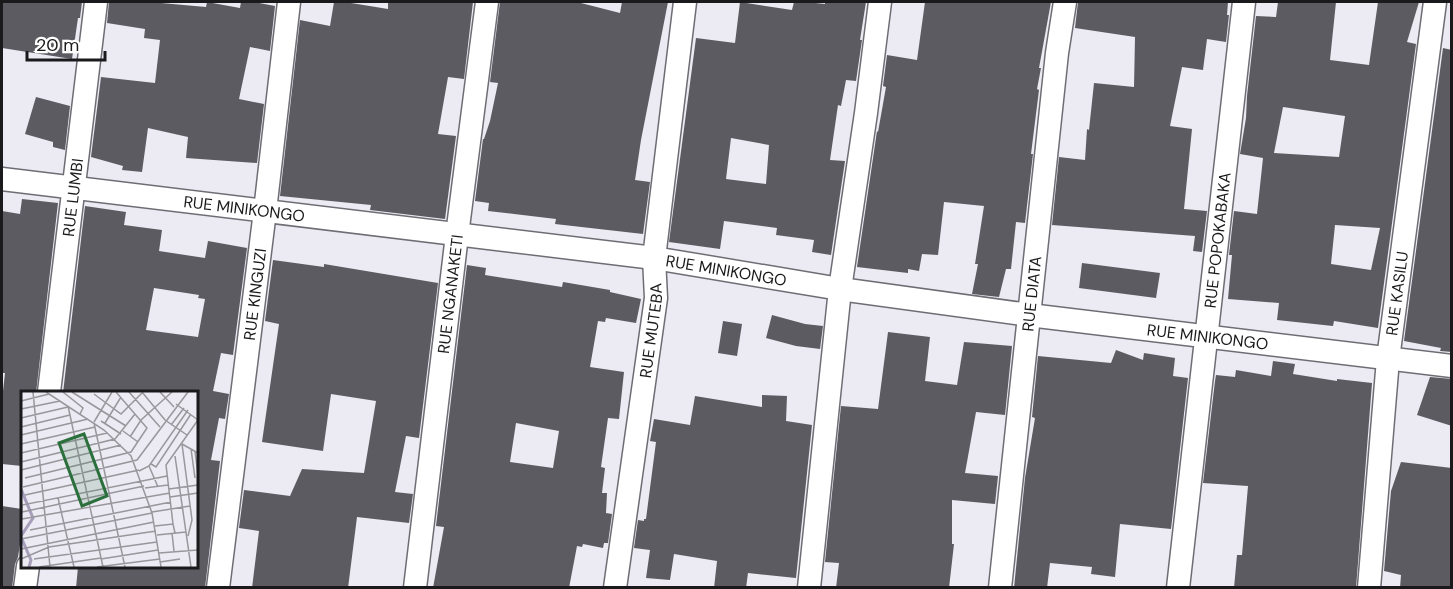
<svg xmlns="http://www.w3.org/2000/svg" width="1453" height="589" font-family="'DM Sans',sans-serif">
  <rect width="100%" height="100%" fill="#eceaf2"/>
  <g fill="#5d5b62" fill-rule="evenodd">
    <path d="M2 2H82L80 18H78L72 59 2 48Z"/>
    <path d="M109 2H150L206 7 207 2 240 8 241 2H254L275 6 270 51 250 47 239 99 264 104 257 163 186 158 188 137 148 128 142 172 122 170 123 166 91 157 101 77 155 83 160 40 144 38 145 29 107 23Z"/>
    <path d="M334 2H345L388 9V2H473L464 79 448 77 438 134 456 136 445 219 370 210 371 205 280 196 300 20 330 26Z"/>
    <path d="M500 2H577L620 13 622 2H668L641 140 635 180 650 182 643 234 555 224 556 219 488 211 489 203 475 201 483 139H484L490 121 498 83 490 82Z"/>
    <path d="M740 2 792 10 794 2H806L825 4V2H866L860 40H862L856 81 846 80 841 106 838 105 830 160 845 161 831 255 812 252 814 240 776 235 777 228 724 221 720 249 669 242 696 38 735 43ZM731 138 769 145 766 184 726 179Z"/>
    <path d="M925 2H1051L1039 68H1041L1037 89 1039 90 1031 154H1033L1025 223 1016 222 1011 269H1006L999 297 972 294 978 264H975L984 206 944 202 938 255 922 254 919 271 908 269V273L857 267 877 131 878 132 886 87 883 86 887 55 917 60Z"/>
    <path d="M1078 2H1228L1227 15H1229L1226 42 1207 39 1203 70 1182 67 1170 126 1192 129 1184 209 1207 211 1202 252 1193 251 1195 236 1052 225 1059 157 1085 160 1087 129 1089 130 1094 83 1134 87 1135 37 1075 28Z"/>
    <path d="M1278 2H1336L1330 60 1369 65 1378 2H1419L1407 42 1416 44 1378 328 1334 321 1333 326 1277 320 1279 303 1228 299 1232 255H1229L1234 211 1257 214 1263 158 1240 154 1246 118 1247 96 1256 16 1276 17ZM1283 107 1345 116 1339 157 1274 153ZM1335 225 1380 228 1371 270 1331 264Z"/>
    <path d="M1443 48 1452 50V352L1440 351 1441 348 1404 341Z"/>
    <path d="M36 97 70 106 65 150 53 147V142L25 134Z"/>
    <path d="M22 199 58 203 36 393H22V466L2 464V400L5 373H2V211L20 214Z"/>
    <path d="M85 206 126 212 124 225 162 230 159 251 205 258 208 241 247 248 233 355 221 353 213 391 229 394 225 419 219 418 211 460 220 461 205 588H76L78 567H196V393H63ZM154 288 199 295 198 298 205 299 198 337 146 330Z"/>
    <path d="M273 260 324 267V264L438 283 419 438 406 436 395 492 413 494 409 523 357 517 348 588H252L259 531 239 528 244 490 290 496 302 469 364 473 376 401 331 394 323 451 262 442 279 324 265 321Z"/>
    <path d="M1082 263 1160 273 1156 298 1079 288Z"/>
    <path d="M467 265 486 268 485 275 562 287 563 282 610 290V292L641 299 636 323 606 318 605 322 598 321 590 367 624 372 619 419 608 418 601 467 605 468 602 493H607L606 513 612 514 608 543H604L603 548 583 544 582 547 577 546 569 588H433L444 527 436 526ZM516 423 559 431 553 468 510 462Z"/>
    <path d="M772 315 805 324 823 326 820 349 796 346 766 338Z"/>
    <path d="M723 321 742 324 737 356 718 353Z"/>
    <path d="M888 332 930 337 925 381 957 385 964 342 1012 346 1005 415 976 412 965 473 998 476 995 504 952 500V544H954L949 588H836L839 563 825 562 841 406 878 409Z"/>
    <path d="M1116 350 1143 360 1144 353 1175 358 1173 376 1188 378 1171 529 1120 524 1115 577 1091 574 1092 567 1050 563 1047 588H1014L1025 478 1035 418 1032 417 1038 356 1111 363Z"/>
    <path d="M1273 361 1295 364 1293 374 1337 381V379L1372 383 1356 588H1234L1237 555H1242L1248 486 1203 483 1215 381 1216 375 1235 377 1236 370 1271 376Z"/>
    <path d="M1430 377 1452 379V426L1417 415Z"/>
    <path d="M762 395 787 396 786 421 812 425 796 578 748 573 746 588H714L717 561 674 554 670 580 646 578 650 550 634 548 638 520 644 521V519H646L656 442 650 441 654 419 690 425 695 396 762 407Z"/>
    <path d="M1401 462 1452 468V588H1400L1401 575 1384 571 1391 491Z"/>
    <path d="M2 506 22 509V531L18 557 15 564 12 588H2Z"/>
  </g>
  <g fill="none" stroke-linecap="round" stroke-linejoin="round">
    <defs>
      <g id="street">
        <path id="s1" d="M2 179 654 258 840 289 1029 315 1452 366"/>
        <path id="s2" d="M49 392 96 2"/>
        <path d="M25 588 28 566"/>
        <path id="s3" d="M218 588 265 211 289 2"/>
        <path id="s4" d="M415 588 457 235 487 2"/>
        <path id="s5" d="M615 588 656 298 654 258 685 2"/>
        <path d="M809 588 840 289 866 113 880 2"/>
        <path id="s6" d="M1000 588 1057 53 1065 2"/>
        <path id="s7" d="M1178 588 1244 2"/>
        <path id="s8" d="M1369 588 1388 359 1435 2"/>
      </g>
    </defs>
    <use href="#street" stroke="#6f6d74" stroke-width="25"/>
    <use href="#street" stroke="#fff" stroke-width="22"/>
  </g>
  <g text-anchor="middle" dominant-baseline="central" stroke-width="6" stroke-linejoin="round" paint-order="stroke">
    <g font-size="16" fill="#1a1a1c" stroke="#fff">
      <text stroke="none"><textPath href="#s2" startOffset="196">RUE LUMBI</textPath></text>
      <text stroke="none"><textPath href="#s1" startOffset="244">RUE MINIKONGO</textPath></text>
      <text stroke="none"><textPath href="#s7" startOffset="350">RUE POPOKABAKA</textPath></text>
      <text stroke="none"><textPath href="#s1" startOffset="730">RUE MINIKONGO</textPath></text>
      <text stroke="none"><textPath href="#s4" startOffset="296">RUE NGANAKETI</textPath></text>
      <text stroke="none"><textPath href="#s6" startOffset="296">RUE DIATA</textPath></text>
      <text stroke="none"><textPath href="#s8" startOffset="296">RUE KASILU</textPath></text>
      <text stroke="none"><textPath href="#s3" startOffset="296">RUE KINGUZI</textPath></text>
      <text stroke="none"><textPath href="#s5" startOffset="260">RUE MUTEBA</textPath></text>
      <text stroke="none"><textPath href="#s1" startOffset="1216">RUE MINIKONGO</textPath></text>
    </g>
  </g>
  <g transform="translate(21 391)">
    <rect width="177" height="177" fill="#eceaf2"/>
    <path fill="none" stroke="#a69eba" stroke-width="3" d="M0 98 12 127 0 145M0 146 10 169 8 176"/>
    <path fill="none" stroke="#98979c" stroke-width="1.5" d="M12 1 29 176M25 1 83 39 110 65 131 122 140 176M42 1 62 17 59 23M51 1 105 35M108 1 139 36M121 1 144 29 166 44M139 1 153 16M73 3 100 23 122 1M0 10 28 3M155 13 177 29M47 15 82 176M0 18 39 10M0 27 47 16M80 30 100 43M73 31 91 1M73 32 104 176M84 32 100 6M150 34 163 17M0 36 49 24M102 40 117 51M0 44 67 28M109 46 120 29 151 1M0 53 74 36M161 53 171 129 167 145M161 53 177 62M170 58 174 87M174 60 177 84M0 62 86 42M154 65 170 176M0 71 94 48 114 23M130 73 135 76 170 23M128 75 137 96M0 79 100 54M118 80 128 75 167 19M4 87 110 61 126 37 95 1M2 96 116 69 167 1M124 97 147 94M148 98 177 94M4 104 118 79M149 106 177 102M37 107 53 176M1 121 123 95M131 121 169 115M1 128 149 102M152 133 145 74 177 29M0 134 1 114 146 85M134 135 152 133 154 142M9 139 150 111M151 142 153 160M136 144 165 141M0 148 131 122M0 158 133 131M138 162 177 159M0 168 28 156 135 140M13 168 136 151M80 168 137 159M139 171 159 168M18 176 80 167M76 176 139 168"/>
    <path fill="#2b703c" fill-opacity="0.15" stroke="#2b703c" stroke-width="3" d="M63 43 86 105 61 115 38 52Z"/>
    <rect width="177" height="177" fill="none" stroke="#1a1a1c" stroke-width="3"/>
  </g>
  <rect width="1453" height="589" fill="none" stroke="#1a1a1c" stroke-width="6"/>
  <path d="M27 51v9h78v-9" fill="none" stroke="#1a1a1c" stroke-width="3"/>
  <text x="36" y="51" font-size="18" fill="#1a1a1c" stroke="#ffffff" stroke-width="4.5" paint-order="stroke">20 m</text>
</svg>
